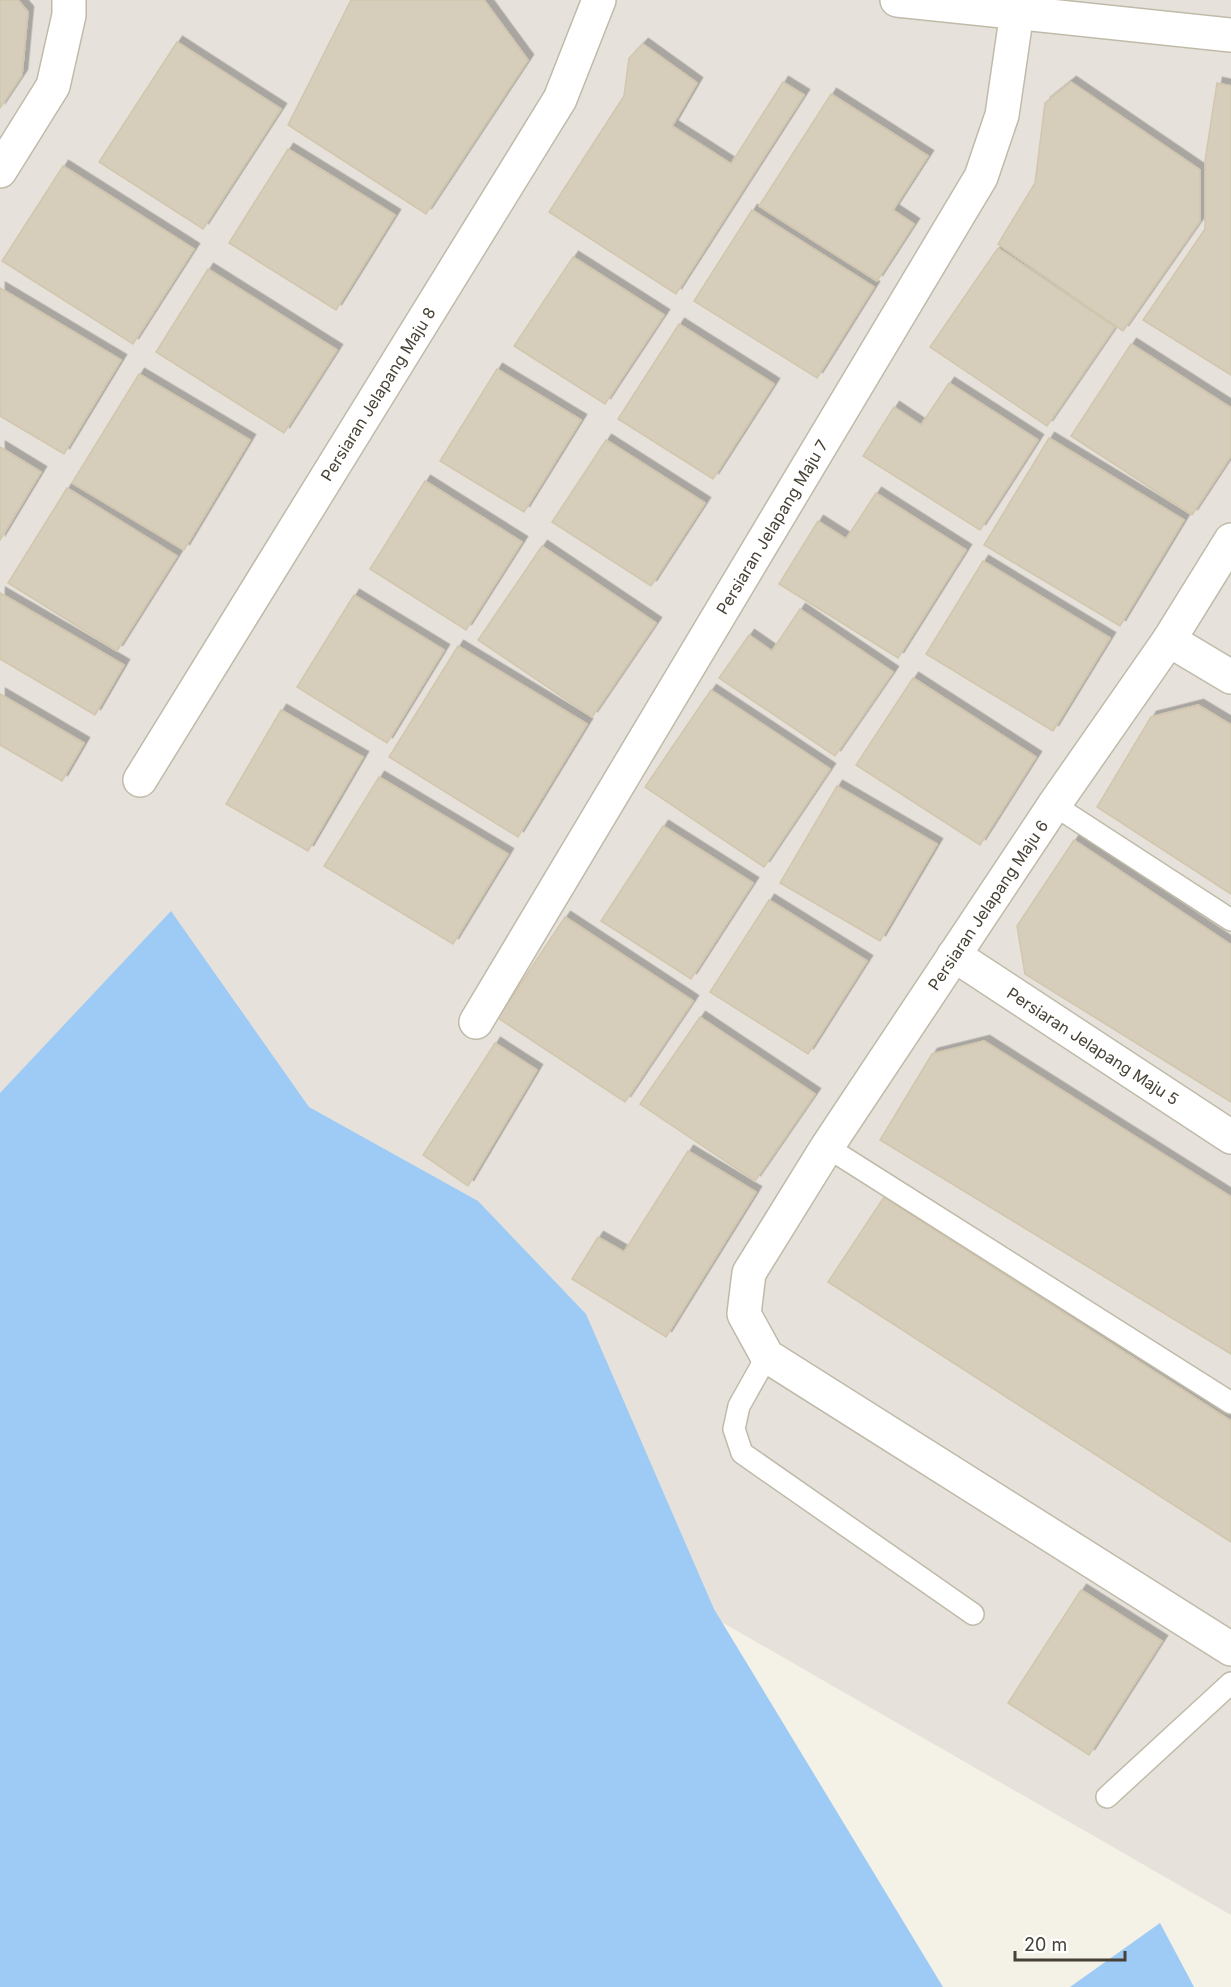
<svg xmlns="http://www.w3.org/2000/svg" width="1231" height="1987" font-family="Inter,sans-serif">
  <defs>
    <filter id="shadow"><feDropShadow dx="5.5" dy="-5.5" stdDeviation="0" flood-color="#0004"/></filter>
  </defs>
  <rect width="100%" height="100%" fill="#f4f1e6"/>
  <path fill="#e6e2db" d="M0 0H1231V1915L0 1207Z"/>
  <g fill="#9ecbf5">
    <path d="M171 911 309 1107 478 1201 586 1314 714 1609 943 1987H0V1093Z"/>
    <path d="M1160 1923 1194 1987H1070Z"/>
  </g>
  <g fill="#d6ceba" stroke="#d2c6ad" stroke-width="1.5" filter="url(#shadow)">
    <path d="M0 0H18L28 12 22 75 0 108Z"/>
    <path d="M351 0H484L528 60 426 214 288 125Z"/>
    <path d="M177 42 281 109 203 229 99 162Z"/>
    <path d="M643 44 697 83 672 126 731 164 783 82 804 95 676 294 549 212 624 96 629 58Z"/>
    <path d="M1071 82 1200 170V221L1123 331 998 244 1035 183 1045 103Z"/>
    <path d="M1217 83 1231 86V375L1143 320 1205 229V161Z"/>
    <path d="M831 94 928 156 893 210 914 224 877 281 759 206Z"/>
    <path d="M288 149 395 215 336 310 229 243Z"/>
    <path d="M63 166 194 249 133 344 2 261Z"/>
    <path d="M752 210 874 287 817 378 694 301Z"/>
    <path d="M998 248 1115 327 1047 426 930 347Z"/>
    <path d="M573 257 664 315 605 404 514 346Z"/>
    <path d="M208 269 337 350 284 433 156 352Z"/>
    <path d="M0 288 121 360 64 454 0 416Z"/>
    <path d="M679 324 774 384 713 479 618 419Z"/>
    <path d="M1131 344 1231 408V456L1192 515 1071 436Z"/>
    <path d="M497 369 581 420 524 512 440 461Z"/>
    <path d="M139 374 250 440 184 550 72 483Z"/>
    <path d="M949 383 1038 440 980 530 863 456 894 407 921 425Z"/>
    <path d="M1049 438 1184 520 1120 626 984 545Z"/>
    <path d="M606 440 705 503 651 586 552 522Z"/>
    <path d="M0 447 41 472 0 540Z"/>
    <path d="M425 481 522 542 466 630 370 569Z"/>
    <path d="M67 488 177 556 117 651 8 583Z"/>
    <path d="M876 493 966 550 898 658 779 584 818 521 846 539Z"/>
    <path d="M542 546 656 623 592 717 478 640Z"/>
    <path d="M983 561 1110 638 1053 731 926 654Z"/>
    <path d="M0 593 124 665 95 715 0 659Z"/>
    <path d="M354 595 444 650 387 743 297 687Z"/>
    <path d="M800 609 893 672 835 756 719 678 749 635 772 651Z"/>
    <path d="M458 646 587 724 518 837 389 757Z"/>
    <path d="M913 678 1036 757 980 845 856 765Z"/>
    <path d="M711 690 830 769 764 867 645 787Z"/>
    <path d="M0 694 84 743 62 781 0 745Z"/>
    <path d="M1198 705 1231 725V894L1097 807 1151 717Z"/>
    <path d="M281 710 363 757 308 851 226 804Z"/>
    <path d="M379 777 508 854 453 944 324 866Z"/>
    <path d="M837 786 937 844 880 941 780 883Z"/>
    <path d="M663 826 753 883 691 979 601 921Z"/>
    <path d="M1074 840 1231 945V1102L1025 974 1017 926Z"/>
    <path d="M769 900 867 961 808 1054 710 992Z"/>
    <path d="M565 917 693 1001 625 1102 498 1018Z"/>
    <path d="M700 1017 815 1094 755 1181 640 1104Z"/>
    <path d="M984 1041 1231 1197V1354L880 1140 932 1054Z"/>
    <path d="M495 1043 537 1070 468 1186 423 1155Z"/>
    <path d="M688 1151 756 1192 666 1337 572 1279 598 1237 624 1252Z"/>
    <path d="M884 1197 1231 1421V1542L828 1282Z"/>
    <path d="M1081 1590 1162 1641 1089 1755 1008 1703Z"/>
  </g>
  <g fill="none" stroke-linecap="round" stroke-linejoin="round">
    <defs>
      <g id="lane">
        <path d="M1054 805 1231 920"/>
        <path d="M827 1147 1231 1403"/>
        <path d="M767 1356 739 1406 734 1429 742 1453 973 1614"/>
        <path d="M1107 1797 1231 1683"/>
      </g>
      <g id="street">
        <path d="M897 0 1231 35"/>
        <path d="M0 171 53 86 69 15V0"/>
        <path d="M1231 540 1169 640 1054 805 827 1147 749 1273 744 1314 767 1356 1231 1649"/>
        <path d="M1169 640 1231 677"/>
        <path d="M140 780 560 99 599 0"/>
        <path d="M954 955 1231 1137"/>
        <path d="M476 1022 981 177 1002 115 1017 12"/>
      </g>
    </defs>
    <use href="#lane" stroke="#c0baa8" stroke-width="24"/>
    <use href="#street" stroke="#c0baa8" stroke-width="36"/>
    <use href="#lane" stroke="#fff" stroke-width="21"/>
    <use href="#street" stroke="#fff" stroke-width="33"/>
  </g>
  <g text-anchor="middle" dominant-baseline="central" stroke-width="4.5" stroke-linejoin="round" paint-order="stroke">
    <g font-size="16" fill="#474135" stroke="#fff">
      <text transform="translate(378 394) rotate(-58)">Persiaran Jelapang Maju 8</text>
      <text transform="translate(772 527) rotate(-59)">Persiaran Jelapang Maju 7</text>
      <text transform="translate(988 905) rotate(-56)">Persiaran Jelapang Maju 6</text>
      <text transform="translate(1093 1046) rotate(33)">Persiaran Jelapang Maju 5</text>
    </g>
  </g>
  <path d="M1015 1951v9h110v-9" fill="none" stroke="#474135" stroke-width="3"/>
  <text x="1024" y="1951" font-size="18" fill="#474135" stroke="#ffffff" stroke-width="4.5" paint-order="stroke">20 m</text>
</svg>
